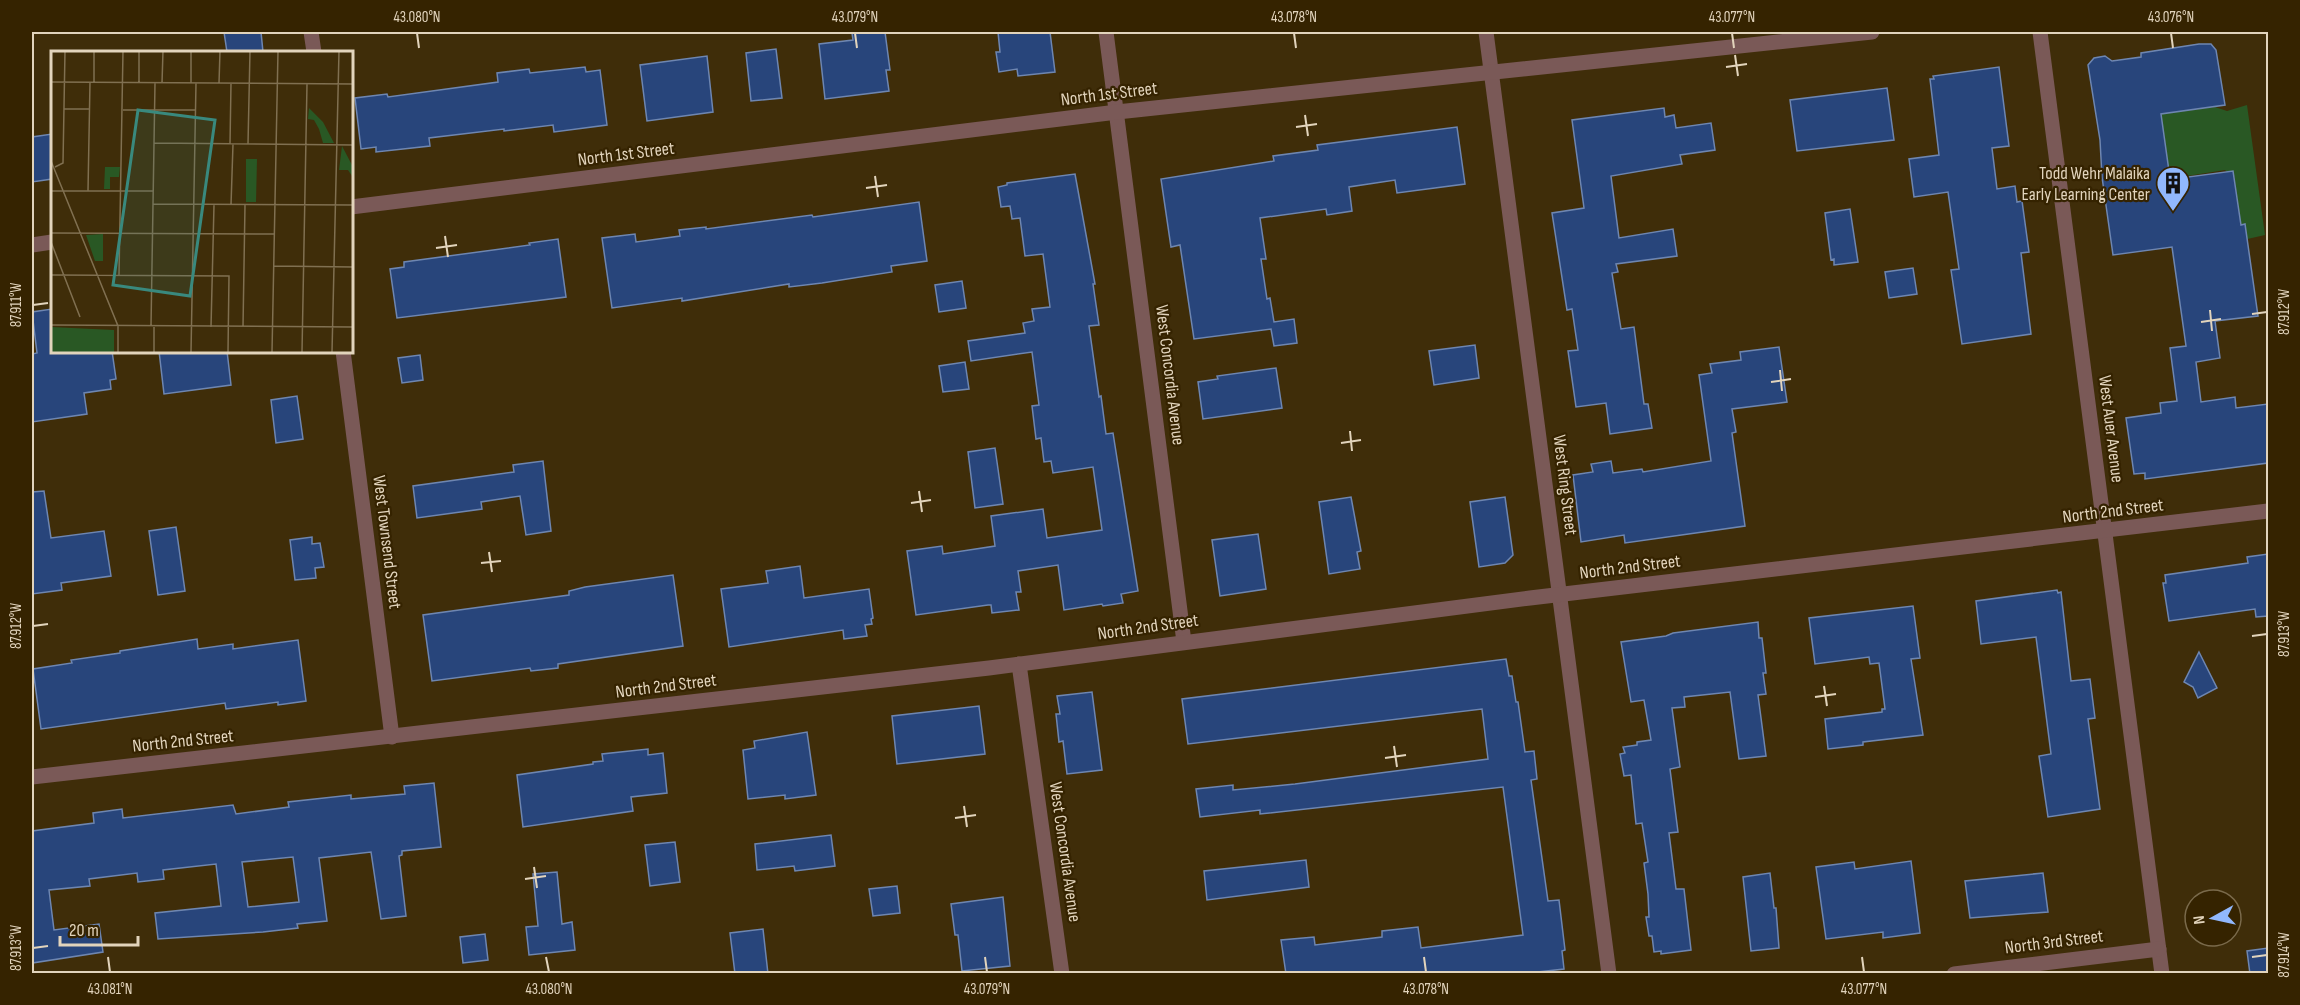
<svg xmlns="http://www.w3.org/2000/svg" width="2300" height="1005" font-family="'Sofia Sans Condensed',sans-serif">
  <rect width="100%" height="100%" fill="#3f2d09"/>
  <path fill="#295824" d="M2247 105 2265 235 2243 240 2234 176H2231L2225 170 2181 177 2180 169 2169 171 2161 114 2215 107 2227 111Z"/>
  <g fill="#28457b" stroke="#6e86b1" stroke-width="1.5" fill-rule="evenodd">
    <path d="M224 32H261L263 52H227Z"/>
    <path d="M866 32H885L890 70H886L889 91 825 99 819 44 853 40 852 33Z"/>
    <path d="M998 32H1050L1055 72 1018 76 1017 69 999 72 996 52H1000Z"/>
    <path d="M2199 44H2211L2216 50 2225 105 2161 114 2169 171 2180 169 2181 178 2233 171 2241 225 2245 224 2258 316 2215 321 2220 358 2196 362 2201 402 2235 397 2236 408 2268 404V463L2145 479V473L2134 474 2126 418 2161 413 2160 403 2177 401 2170 348 2186 346 2172 247 2113 255 2102 177 2100 140 2088 65 2094 58 2105 56 2112 61 2141 57V53Z"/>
    <path d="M776 49 782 98 751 101 746 53Z"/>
    <path d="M707 56 713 112 647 121 640 65Z"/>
    <path d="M585 67 586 72 600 70 607 125 554 132 553 125 504 131V129L429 138 430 146 376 152V147L361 149 355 98 387 94 388 97 498 82 497 73 529 69 530 73Z"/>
    <path d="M1999 67 2009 146 1992 148 1997 189 2015 186 2017 202 2022 201 2029 252 2021 253 2031 334 1962 344 1951 270 1959 269 1948 192 1914 197 1909 159 1939 155 1930 79H1934L1933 76Z"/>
    <path d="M1887 88 1894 140 1797 151 1790 100Z"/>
    <path d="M1664 108 1665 117 1674 115 1676 128 1711 123 1715 150 1680 155 1682 164 1611 176 1619 238 1673 229 1677 256 1616 264 1618 272 1612 273 1621 329 1634 327 1644 404H1648L1652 428 1610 434 1606 403 1576 407 1568 351 1578 350 1572 309 1567 310 1552 213 1584 208 1572 120Z"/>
    <path d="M1457 127 1465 184 1397 193 1395 180 1349 187 1352 211 1327 215 1326 209 1260 218 1266 259H1261L1267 299 1270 298 1274 322 1294 319 1297 343 1274 346 1271 329 1194 339 1180 245 1171 247 1161 179 1274 161 1273 156 1318 150 1317 145Z"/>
    <path d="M52 134V179L32 182V137Z"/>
    <path d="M1075 174 1095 284H1093L1099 325 1089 326 1099 397 1101 396 1106 434 1113 433 1138 591 1121 594 1123 603 1103 606 1102 604 1064 610 1058 565 1018 571 1021 592H1016L1019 610 992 613 991 605H988L916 615 907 551 942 546 943 554 995 546 991 516 1043 509 1047 538 1102 530 1093 467 1053 473 1051 461 1044 462 1041 438 1036 439 1032 406 1039 405 1032 352 971 361 968 341 1025 333 1023 323 1034 321 1032 309 1050 307 1043 254 1025 256 1020 218 1012 219 1010 206 1001 207 998 187 1007 185V183Z"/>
    <path d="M919 202 927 261 891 266 892 272 822 283 789 287V284L682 301V298L612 308 602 238 635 234 636 242 680 236 679 230 706 227V229L812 215 813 217Z"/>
    <path d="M1850 209 1858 262 1834 265V259L1831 260 1825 213Z"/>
    <path d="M558 239 566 297 397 318 390 269 404 267V262L530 245 529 243Z"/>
    <path d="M1913 268 1917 294 1889 298 1885 272Z"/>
    <path d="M962 281 966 308 939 312 935 285Z"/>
    <path d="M52 309V351H112L116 379 110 380 111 389 84 393 87 414 32 422V354L37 353 32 312Z"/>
    <path d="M1475 345 1479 378 1434 385 1429 351Z"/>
    <path d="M1779 347 1787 402 1732 409 1736 432 1732 433 1745 526 1625 543 1624 535 1581 542 1573 475 1593 472 1591 464 1611 461 1613 473 1642 469 1643 472 1711 461 1699 375 1712 373 1710 364 1741 360 1740 352Z"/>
    <path d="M159 351H227L231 385 164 394Z"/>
    <path d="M420 355 423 380 402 383 398 358Z"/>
    <path d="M965 362 969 389 943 392 939 366Z"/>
    <path d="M1276 368 1282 408 1203 419 1198 382 1218 379 1217 376Z"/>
    <path d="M297 396 303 439 276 443 271 400Z"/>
    <path d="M995 448 1003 504 975 508 968 452Z"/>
    <path d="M543 461 551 531 526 535 520 496 481 502 482 509 417 518 413 486 514 472 513 465Z"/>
    <path d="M44 491 51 538 104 531 111 576 61 583 62 590 32 594V492Z"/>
    <path d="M1351 497 1361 551 1357 552 1360 569 1329 574 1319 502Z"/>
    <path d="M1505 497 1513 555 1505 563 1479 567 1470 502Z"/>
    <path d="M176 527 185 591 158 595 149 531Z"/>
    <path d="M1258 534 1266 589 1220 596 1212 540Z"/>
    <path d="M312 537V544L320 543 324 567 315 568 316 578 295 580 290 540Z"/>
    <path d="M2268 554V616L2256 617 2255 609 2169 621 2163 583H2166L2165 575 2248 563 2247 557Z"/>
    <path d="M800 566 804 598 869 589 873 618 871 619 872 624 865 625 867 636 844 639 843 630 729 647 721 589 768 583 766 571Z"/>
    <path d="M673 575 683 646 558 664V668L531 671 530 668 432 681 423 615 569 595V591L585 587Z"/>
    <path d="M2057 590 2058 593 2061 592 2071 681 2090 679 2095 718 2088 719 2100 809 2048 817 2039 756 2051 754 2036 637 1981 644 1976 601Z"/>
    <path d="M1913 606 1920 658 1911 659 1923 735 1863 742V745L1828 749 1825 719 1882 712V709H1885L1879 663 1870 664 1869 657 1815 664 1809 618Z"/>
    <path d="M1758 622 1759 638H1762L1766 673H1763L1766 694 1758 695 1766 756 1739 759 1730 692 1684 697 1685 707 1672 708 1680 767 1670 769 1678 832 1669 833 1676 889H1684L1691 950 1661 954V951L1654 952 1652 936H1649L1646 917H1649L1648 894 1644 863 1648 862 1642 823 1636 824 1631 775 1624 776 1620 754 1625 753 1623 747 1637 745V742L1651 740 1644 700 1631 702 1621 642 1666 636 1673 633Z"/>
    <path d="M197 639 198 649 233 644V649L298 640 306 701 278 705V702L226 709 225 703 41 729 33 669 72 663 71 660 120 653V651Z"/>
    <path d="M2199 652 2217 688 2198 698 2193 687 2184 682Z"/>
    <path d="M1506 659 1509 676H1512L1516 702H1518L1525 752 1534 751 1537 779 1531 780 1548 901 1559 900 1565 950 1562 951 1564 969 1520 974H1286L1281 940 1314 937 1315 945 1382 937V931L1418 927 1421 948 1523 935 1503 787 1260 814V810L1200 817 1196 789 1233 785V790L1295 784 1488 759 1482 709 1188 744 1182 699Z"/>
    <path d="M1092 692 1102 770 1067 774 1063 741 1059 742 1056 714H1060L1057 696Z"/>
    <path d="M979 706 985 754 897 764 892 716Z"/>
    <path d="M807 732 816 795 785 799V795L748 799 743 750 755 748 754 741Z"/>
    <path d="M648 749V755L663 753 667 793 631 797 633 811 523 827 517 775 593 764V762L603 761 602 754Z"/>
    <path d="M434 783 441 847 402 851V855L399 856 406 916 381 919 371 852 319 858 327 921 297 924 298 928 263 932 158 939 155 913 221 906 216 864 163 870 164 879 138 882 137 873 89 879 90 886 49 890 54 930 99 924 103 952 32 963V831L94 823 93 813 122 809 123 818 233 805 236 814 289 807 288 802 351 795V799L405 794 404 786ZM293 857 299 902 248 907 242 862Z"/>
    <path d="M831 835 835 866 795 871 794 866 757 870 755 844Z"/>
    <path d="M675 842 680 882 650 886 645 845Z"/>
    <path d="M1306 860 1309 887 1207 900 1204 871Z"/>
    <path d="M1911 861 1920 933 1883 938V932L1826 939 1816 867 1854 862 1855 869Z"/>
    <path d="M557 872 562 924 572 922 575 950 529 955 526 927 538 926 533 874Z"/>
    <path d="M1770 873 1774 908H1776L1779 948 1751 951 1743 877Z"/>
    <path d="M2043 873 2048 912 1970 918 1965 881Z"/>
    <path d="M897 886 900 913 873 916 869 889Z"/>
    <path d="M1003 897 1010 966 962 971 958 935H955L951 904Z"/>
    <path d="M763 929 768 974H735L730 933Z"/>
    <path d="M485 934 488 960 463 963 460 937Z"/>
    <path d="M2268 948V974H2250L2247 951Z"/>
  </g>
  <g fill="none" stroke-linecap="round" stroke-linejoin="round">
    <g stroke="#7a5957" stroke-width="15">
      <path d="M311 32 314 52"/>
      <path d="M1106 32 1184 642"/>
      <path d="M1486 32 1609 974"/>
      <path d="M2040 32 2162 974"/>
      <path d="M351 207 1117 112 1872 32"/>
      <path d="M32 245 52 242"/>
      <path d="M343 351 392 737"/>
      <path d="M1019 664 1062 974"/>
      <path d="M32 777 989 668 1530 598 2268 511"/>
      <path d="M1954 974 2159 949"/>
    </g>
  </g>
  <path fill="none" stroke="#e2d4bc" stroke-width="2" d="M417 33 419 48M855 33 857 48M1294 33 1296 48M1732 33 1734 48M2171 33 2173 48M1735 55 1738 76M1726 67 1747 64M1305 115 1308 136M1296 127 1317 124M875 176 878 197M866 188 887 185M445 236 448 257M436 248 457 245M33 305 48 303M2210 310 2212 331M2252 314 2267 312M2201 322 2221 319M1780 370 1782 391M1771 382 1791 379M1350 431 1352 451M1341 443 1361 440M919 491 922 512M911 503 931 500M489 552 492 572M481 563 501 561M33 626 48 624M2252 636 2267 634M1824 686 1827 706M1815 697 1836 694M1394 746 1397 767M1385 758 1406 755M964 806 967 827M955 818 976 815M534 867 537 888M525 879 546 876M33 948 48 946M108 957 110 972M546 957 549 972M985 957 987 972M1424 957 1426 972M1862 957 1864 972M2252 957 2267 955"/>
  <defs>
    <symbol id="building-pin" viewBox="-11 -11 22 30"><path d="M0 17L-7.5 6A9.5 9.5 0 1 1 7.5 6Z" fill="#91b8fd" stroke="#352300"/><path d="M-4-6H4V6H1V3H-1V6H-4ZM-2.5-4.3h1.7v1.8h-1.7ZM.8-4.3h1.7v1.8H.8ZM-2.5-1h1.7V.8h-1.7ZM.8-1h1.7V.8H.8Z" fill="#111"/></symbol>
  </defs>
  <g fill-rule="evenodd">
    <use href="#building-pin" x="2154" y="164" width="38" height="52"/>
  </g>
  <g text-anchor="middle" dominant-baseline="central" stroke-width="4.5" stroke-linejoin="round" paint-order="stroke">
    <g font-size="18" fill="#e2d4bc" stroke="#352300">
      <text transform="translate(1109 94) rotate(-7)">North 1st Street</text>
      <text transform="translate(626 154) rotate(-7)">North 1st Street</text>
      <text transform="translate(1170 375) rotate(83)">West Concordia Avenue</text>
      <text transform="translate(2111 429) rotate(83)">West Auer Avenue</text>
      <text transform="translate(1565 485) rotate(83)">West Ring Street</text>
      <text transform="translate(2113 511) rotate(-7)">North 2nd Street</text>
      <text transform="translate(387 542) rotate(83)">West Townsend Street</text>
      <text transform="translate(1630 567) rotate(-7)">North 2nd Street</text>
      <text transform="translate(1148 627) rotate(-8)">North 2nd Street</text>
      <text transform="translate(666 686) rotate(-7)">North 2nd Street</text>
      <text transform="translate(183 741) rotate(-6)">North 2nd Street</text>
      <text transform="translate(1065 852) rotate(82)">West Concordia Avenue</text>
      <text transform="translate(2054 942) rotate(-7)">North 3rd Street</text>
    </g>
    <g font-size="18" fill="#e2d4bc" stroke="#352300" text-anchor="end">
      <text x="2150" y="173">Todd Wehr Malaika<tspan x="2150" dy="21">Early Learning Center</tspan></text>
    </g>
  </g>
  <g transform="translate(51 51)">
    <rect width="302" height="302" fill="#3f2d09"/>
    <path d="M258 57 272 71 283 92H272L268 78 263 69 257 68ZM291 95 301 114V125L297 119H288ZM195 108H206L205 151H195ZM54 116H69L68 126H59V138H53ZM52 183V210H44L35 184ZM0 276 63 279V301H0Z" fill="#295824"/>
    <path fill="none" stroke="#807051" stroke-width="1.5" d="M0 31 302 33M43 31V0M88 31V0M111 32 112 0M140 32V0M168 32 169 0M13 58H38M72 59H145M103 92 302 94M179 93 180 32M197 93 199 0M0 110 67 275V301M4 116 12 112 14 0M0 140H102M37 140 39 31M102 153 302 154M180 154 182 93M0 182 223 183M0 191 29 266M222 215 302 216M1 224 178 225 177 301M68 224 72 0M0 274 302 276M100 275 104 32M103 276V301M160 276 163 154M192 276 194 154M140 301 145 32M221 301 227 0M251 301 256 33M281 301 288 0"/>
    <path fill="#39897e" fill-opacity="0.15" stroke="#39897e" stroke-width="3" d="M87 59 164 69 139 245 62 234Z"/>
    <rect width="302" height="302" fill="none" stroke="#e2d4bc" stroke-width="3"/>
  </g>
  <rect width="2300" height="1005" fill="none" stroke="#352300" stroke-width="66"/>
  <g transform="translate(2213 918) rotate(262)"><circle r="28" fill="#352300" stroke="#7a6a4b" stroke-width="1.5"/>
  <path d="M0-4.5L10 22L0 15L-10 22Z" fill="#91b8fd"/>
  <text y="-9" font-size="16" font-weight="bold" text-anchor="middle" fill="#e2d4bc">N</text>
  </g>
  <path d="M60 936v9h78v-9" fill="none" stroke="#e2d4bc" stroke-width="3"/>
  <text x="69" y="936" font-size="18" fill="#e2d4bc" stroke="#352300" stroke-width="4.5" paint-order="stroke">20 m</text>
  <rect x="33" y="33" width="2234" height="939" fill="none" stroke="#e2d4bc" stroke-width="2"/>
  <g font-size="15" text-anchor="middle" fill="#e2d4bc">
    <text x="417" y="22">43.080°N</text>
    <text x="855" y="22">43.079°N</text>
    <text x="1294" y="22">43.078°N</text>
    <text x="1732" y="22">43.077°N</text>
    <text x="2171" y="22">43.076°N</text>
    <text transform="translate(16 305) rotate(-90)" y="5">87.911°W</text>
    <text transform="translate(2284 312) rotate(-90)" y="5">87.912°W</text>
    <text transform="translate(16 626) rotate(-90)" y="5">87.912°W</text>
    <text transform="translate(2284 634) rotate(-90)" y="5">87.913°W</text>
    <text transform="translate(16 948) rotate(-90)" y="5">87.913°W</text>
    <text transform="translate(2284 955) rotate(-90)" y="5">87.914°W</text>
    <text x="110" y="994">43.081°N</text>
    <text x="549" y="994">43.080°N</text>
    <text x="987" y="994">43.079°N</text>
    <text x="1426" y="994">43.078°N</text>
    <text x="1864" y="994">43.077°N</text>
  </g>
</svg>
